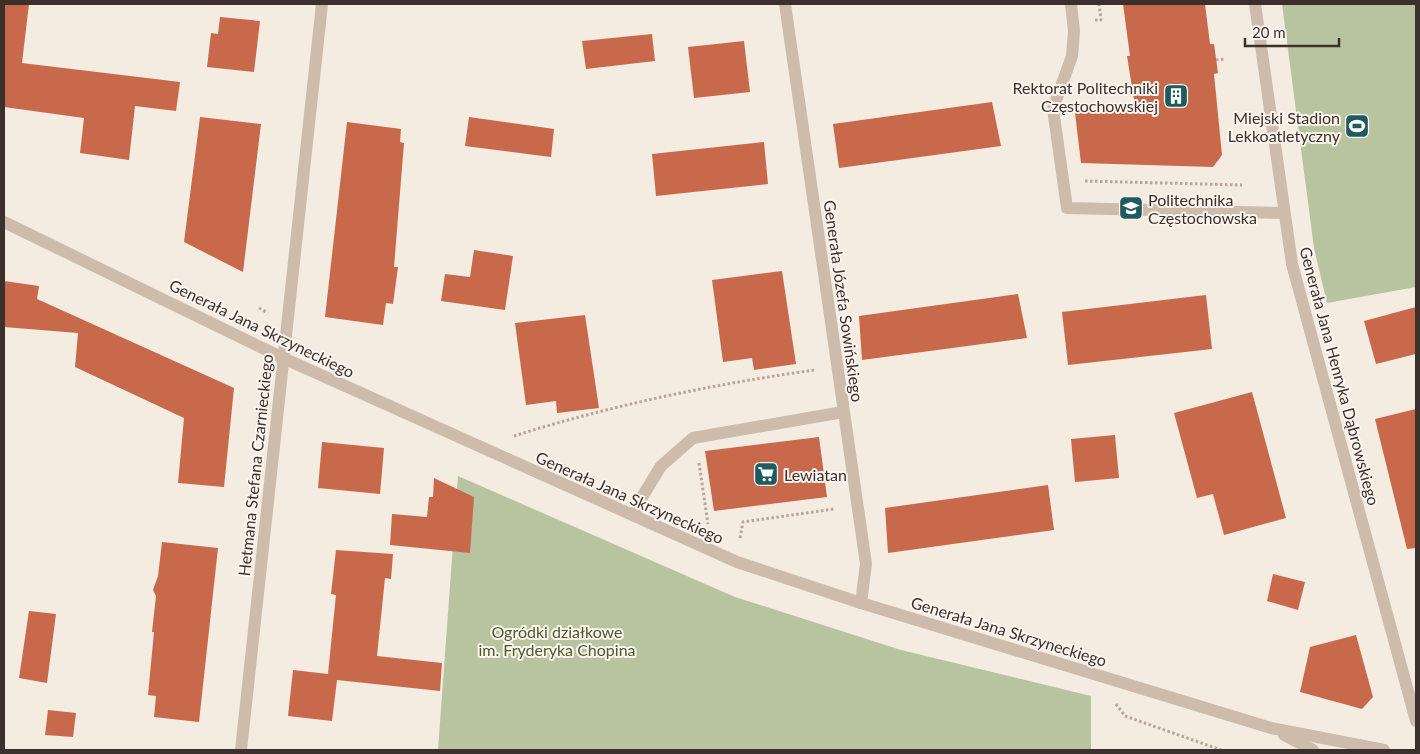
<svg xmlns="http://www.w3.org/2000/svg" width="1420" height="754" font-family="Lato,sans-serif">
  <rect width="100%" height="100%" fill="#f4ebe1"/>
  <g fill="#b8c4a0">
    <path d="M1282 4H1416V287L1327 303 1314 248Z"/>
    <path d="M458 476 735 597 901 650 1091 696V750H438Z"/>
  </g>
  <g fill="#c8694b">
    <path d="M4 4H29L22 63 180 82 176 111 135 106 129 160 80 153 84 118 4 107Z"/>
    <path d="M1123 4H1205L1210 44H1214L1218 73 1214 74 1222 155 1213 167 1081 163 1075 113 1135 106 1127 56H1130Z"/>
    <path d="M220 17 260 21 254 72 207 67 211 33 218 34Z"/>
    <path d="M652 34 655 61 586 69 582 41Z"/>
    <path d="M744 41 750 92 694 98 688 47Z"/>
    <path d="M992 102 1001 146 839 168 833 124Z"/>
    <path d="M200 117 261 124 243 272 184 242Z"/>
    <path d="M469 117 554 129 551 157 465 146Z"/>
    <path d="M347 122 401 129 400 142 404 143 394 267H398L393 304 386 303 383 325 325 317Z"/>
    <path d="M764 142 768 184 656 196 652 154Z"/>
    <path d="M474 250 513 256 505 310 441 301 445 274 470 277Z"/>
    <path d="M782 271 796 364 754 370 752 358 723 362 712 280Z"/>
    <path d="M4 281 39 286 37 299 234 388 224 487 178 483 184 418 75 367 78 333 4 327Z"/>
    <path d="M1018 294 1027 338 862 360 859 316Z"/>
    <path d="M1206 295 1212 349 1068 365 1062 312Z"/>
    <path d="M1416 307V354L1376 364 1364 321Z"/>
    <path d="M585 315 599 408 557 413 556 401 526 405 515 323Z"/>
    <path d="M1252 392 1286 518 1224 535 1213 494 1197 498 1174 413Z"/>
    <path d="M1416 409V548L1407 549 1375 419Z"/>
    <path d="M1115 435 1119 478 1075 482 1071 439Z"/>
    <path d="M819 437 827 497 714 511 705 451Z"/>
    <path d="M322 442 384 448 380 494 318 488Z"/>
    <path d="M434 478 474 497 470 553 390 545 392 514 427 517 429 497H433Z"/>
    <path d="M1048 485 1054 530 888 553 885 508Z"/>
    <path d="M162 542 218 548 199 722 154 717 156 696 148 695 154 632H152L156 596 153 590 158 576Z"/>
    <path d="M336 550 393 554 391 579 385 578 377 656 442 663 440 691 337 680 332 721 288 716 293 670 328 674 336 595 331 594Z"/>
    <path d="M1273 574 1305 582 1298 610 1267 601Z"/>
    <path d="M29 611 56 614 47 683 19 678Z"/>
    <path d="M1356 635 1373 697 1362 709 1300 692 1310 647Z"/>
    <path d="M48 710 76 713 73 737 45 735Z"/>
  </g>
  <g fill="none" stroke-linecap="round" stroke-linejoin="round">
    <g stroke="#b9a596" stroke-width="3" stroke-dasharray="2.5 2.5" stroke-linecap="butt">
      <path d="M1095 20H1101L1099 4"/>
      <path d="M1216 60 1225 59"/>
      <path d="M1085 181 1242 185"/>
      <path d="M259 308 268 313"/>
      <path d="M514 436C612 405 714 384 815 370"/>
      <path d="M699 463 708 524"/>
      <path d="M740 538 743 522 834 509"/>
      <path d="M1116 704 1125 716 1221 750"/>
    </g>
    <g stroke="#cdbbac" stroke-width="12">
      <path d="M785 4 866 564 861 603"/>
      <path d="M1071 4 1074 31 1072 56 1053 109 1067 208 1284 213"/>
      <path d="M1255 4 1292 264 1416 721"/>
      <path d="M4 222 283 358 737 562 861 603 1271 728 1384 750"/>
      <path d="M634 516 642 497 661 466 693 438 843 412"/>
      <path d="M1284 735 1313 750"/>
      <path d="M241 750 322 4"/>
    </g>
  </g>
  <defs>
    <symbol id="building-square" viewBox="-11 -11 22 22"><rect x="-9" y="-9" width="18" height="18" rx="4" fill="#1f5a5e" stroke="#fbf5ee"/><path d="M-4-6H4V6H1V3H-1V6H-4ZM-2.5-4.3h1.7v1.8h-1.7ZM.8-4.3h1.7v1.8H.8ZM-2.5-1h1.7V.8h-1.7ZM.8-1h1.7V.8H.8Z" fill="#fff"/></symbol>
    <symbol id="stadium-square" viewBox="-11 -11 22 22"><rect x="-9" y="-9" width="18" height="18" rx="4" fill="#1f5a5e" stroke="#fbf5ee"/><path d="M0-5a6.5 5 0 1 0 0 10a6.5 5 0 1 0 0-10ZM-3.5-1.8h7v3.6h-7Z" fill="#fff"/></symbol>
    <symbol id="university-square" viewBox="-11 -11 22 22"><rect x="-9" y="-9" width="18" height="18" rx="4" fill="#1f5a5e" stroke="#fbf5ee"/><path d="M0-5L7-2L0 1L-7-2ZM-4 1L0 2.5L4 1V4Q0 6-4 4Z" fill="#fff"/></symbol>
    <symbol id="supermarket-square" viewBox="-11 -11 22 22"><rect x="-9" y="-9" width="18" height="18" rx="4" fill="#1f5a5e" stroke="#fbf5ee"/><path d="M-6-5.5h2.5l.6 2H6L4.5 2H-2.5L-4.4-4H-6ZM-1.5 3.2a1.3 1.3 0 1 0 .1 0ZM3 3.2a1.3 1.3 0 1 0 .1 0Z" fill="#fff"/></symbol>
  </defs>
  <g fill-rule="evenodd">
    <use href="#building-square" x="1162" y="82" width="28" height="28"/>
    <use href="#stadium-square" x="1343" y="112" width="28" height="28"/>
    <use href="#university-square" x="1117" y="194" width="28" height="28"/>
    <use href="#supermarket-square" x="752" y="460" width="28" height="28"/>
  </g>
  <g text-anchor="middle" dominant-baseline="central" stroke-width="4" stroke-linejoin="round" paint-order="stroke">
    <g font-size="16" fill="#3b302b" stroke="#fbf5ee" text-anchor="end">
      <text x="1158" y="87">Rektorat Politechniki<tspan x="1158" dy="18">Częstochowskiej</tspan></text>
      <text x="1340" y="117">Miejski Stadion<tspan x="1340" dy="18">Lekkoatletyczny</tspan></text>
      <text x="1148" y="199" text-anchor="start">Politechnika<tspan x="1148" dy="18">Częstochowska</tspan></text>
      <text x="784" y="474" text-anchor="start">Lewiatan</text>
    </g>
    <g font-size="16" fill="#3b302b" stroke="#fbf5ee">
      <text transform="translate(844 301) rotate(82)">Generała Józefa Sowińskiego</text>
      <text transform="translate(262 328) rotate(26)">Generała Jana Skrzyneckiego</text>
      <text transform="translate(1340 376) rotate(75)">Generała Jana Henryka Dąbrowskiego</text>
      <text transform="translate(255 465) rotate(-84)">Hetmana Stefana Czarnieckiego</text>
      <text transform="translate(630 497) rotate(24)">Generała Jana Skrzyneckiego</text>
      <text transform="translate(1009 631) rotate(17)">Generała Jana Skrzyneckiego</text>
    </g>
    <g font-size="16" fill="#4a5a2e" stroke="#fbf5ee">
      <text x="557" y="631">Ogródki działkowe<tspan x="557" dy="18">im. Fryderyka Chopina</tspan></text>
    </g>
  </g>
  <rect width="1420" height="754" fill="none" stroke="#3b302b" stroke-width="10"/>
  <path d="M1245 38v8h94v-8" fill="none" stroke="#3b302b" stroke-width="2.5"/>
  <text x="1252" y="38" font-size="15" fill="#3b302b" stroke="#fbf5ee" stroke-width="4" paint-order="stroke">20 m</text>
</svg>
